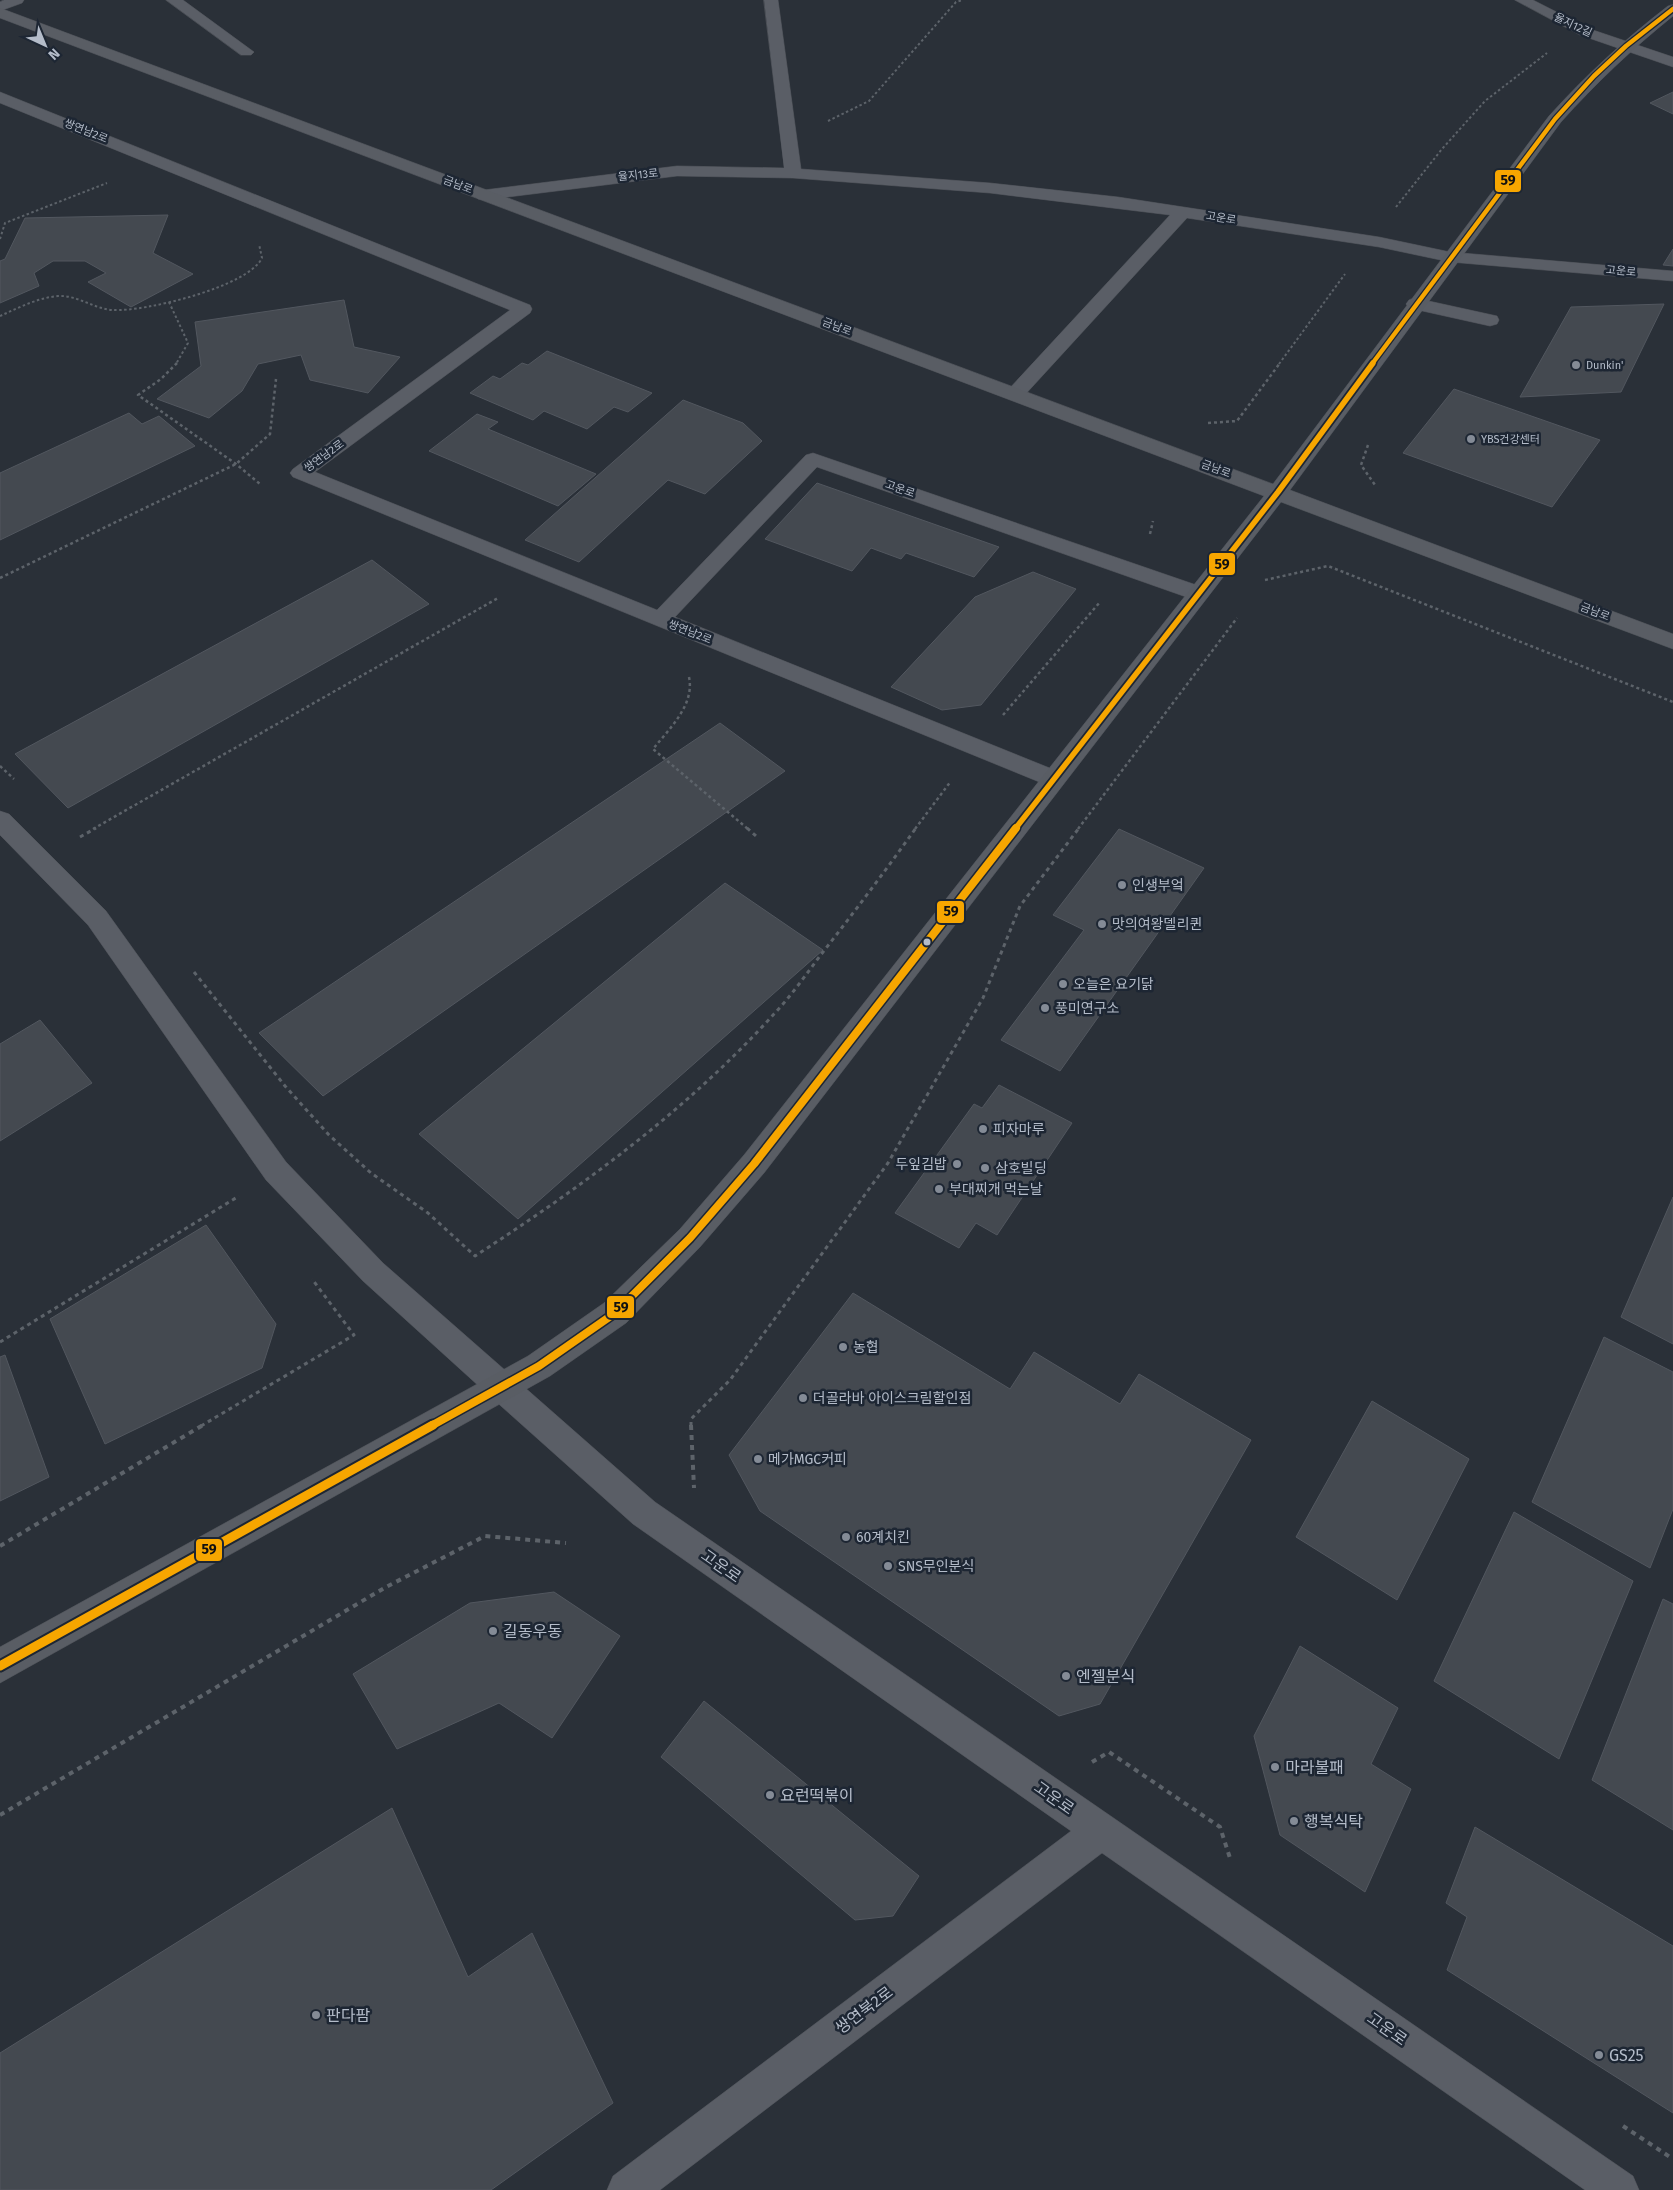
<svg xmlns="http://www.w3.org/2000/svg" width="1673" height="2190" font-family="'Fira Sans','Noto Sans KR',sans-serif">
  <rect width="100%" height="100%" fill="#2a3038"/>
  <g fill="#444950" stroke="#52575f">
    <path d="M1673 92V114L1650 103Z"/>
    <path d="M168 215 153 253 193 274 131 307 88 282 106 273 85 261H53L34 273 39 286 0 303V261L5 259 25 218Z"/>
    <path d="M1673 249V266L1663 265Z"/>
    <path d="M344 300 354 347 400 357 368 393 310 380 301 355 258 364 242 391 209 418 157 399 201 366 195 322Z"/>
    <path d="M1664 304 1621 392 1520 397 1571 307Z"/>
    <path d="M547 351 652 393 628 412 614 407 587 429 544 411 533 420 470 393 493 376 500 379 522 363 528 365Z"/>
    <path d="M1454 389 1600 440 1552 507 1403 453Z"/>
    <path d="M683 400 743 423 762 441 705 494 668 480 579 562 525 540Z"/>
    <path d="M129 413 142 424 159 416 195 446 0 540V473Z"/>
    <path d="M477 414 498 422 488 429 596 474 558 506 429 451Z"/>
    <path d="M817 483 999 547 974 577 906 553 901 559 871 548 852 571 765 539Z"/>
    <path d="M372 560 429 604 68 808 15 754Z"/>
    <path d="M1033 572 1076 589 981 705 942 710 891 687 975 597Z"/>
    <path d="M720 723 785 771 323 1096 259 1033Z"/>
    <path d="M1119 829 1204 868 1060 1071 1001 1040 1084 930 1053 915Z"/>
    <path d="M725 883 823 950 518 1219 419 1134Z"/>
    <path d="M40 1020 92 1083 0 1141V1044Z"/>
    <path d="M999 1085 1072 1123 997 1235 976 1223 959 1248 895 1213 974 1104 982 1108Z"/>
    <path d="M1673 1197V1344L1621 1317Z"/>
    <path d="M206 1225 276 1324 262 1368 105 1444 50 1319Z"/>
    <path d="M853 1293 1010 1389 1034 1352 1120 1404 1139 1374 1251 1440 1100 1704 1059 1716 760 1511 729 1455Z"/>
    <path d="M1604 1337 1673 1372V1509L1650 1568 1532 1502Z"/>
    <path d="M5 1355 49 1477 0 1501V1357Z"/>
    <path d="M1372 1401 1469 1459 1397 1600 1296 1537Z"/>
    <path d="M1514 1512 1633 1581 1559 1759 1434 1681Z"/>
    <path d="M554 1592 620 1636 552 1738 499 1703 397 1749 353 1674 470 1603Z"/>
    <path d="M1663 1599 1673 1604V1830L1592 1780Z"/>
    <path d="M1300 1646 1398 1708 1371 1764 1411 1789 1365 1892 1280 1835 1254 1736Z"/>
    <path d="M704 1701 919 1876 893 1916 855 1920 661 1757Z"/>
    <path d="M392 1808 468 1977 532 1933 613 2103 491 2190H0V2053Z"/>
    <path d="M1475 1827 1673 1946V2113L1447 1970 1467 1917 1446 1903Z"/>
  </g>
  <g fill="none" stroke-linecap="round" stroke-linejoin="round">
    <defs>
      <g id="lane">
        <path d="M166 0H183L254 52 251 55H241Z"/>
        <path d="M1415 298 1497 316 1499 320 1497 324 1490 326 1409 308 1406 304 1409 300Z"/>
        <path d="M0 811 9 814 106 911 286 1162 383 1263 514 1378 518 1388 514 1398 503 1402 492 1398 363 1281 266 1180 88 925 0 835Z"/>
      </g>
      <g id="street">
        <path d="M4 0H24L22 3 0 11V2Z"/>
        <path d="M764 0H778L801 169 990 183 1118 197 1379 237 1450 252 1673 271V281L1450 262 1379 247 1187 218 1022 398H1008L1005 394 1008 390 1170 215 990 193 793 178 677 176 484 200 478 199 475 195 478 191 484 190 677 166 784 168Z"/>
        <path d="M1515 0H1533L1590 29 1673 57V67L1580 35Z"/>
        <path d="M0 92 530 305 532 309 530 313 315 472 657 610 806 455 813 453 1205 588 1208 593 1205 598 1197 600 1189 598 817 467 675 617 1062 773 1066 779 1062 785 1054 788 293 477 290 473 293 469 510 310 0 103Z"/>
        <path d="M503 1374 514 1378 655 1502 1633 2176 1639 2190H1585L1102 1853 660 2190H607L613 2176 1071 1831 633 1524 492 1398 488 1388 492 1378Z"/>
      </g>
      <path id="secondary" d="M1673 5V16C1632 49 1596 83 1561 122L1290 490 1673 634V649L1281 502 764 1173 700 1247 626 1323 550 1376 0 1683V1647L528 1356 604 1303 680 1229 744 1155 1264 496 0 18V8L1273 484 1549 116C1586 75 1624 40 1668 6Z"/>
    </defs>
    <use href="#lane" stroke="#484c53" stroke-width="1"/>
    <use href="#street" stroke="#484c53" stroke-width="1"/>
    <use href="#secondary" stroke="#484c53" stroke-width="1"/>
    <g stroke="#5d636a" stroke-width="2" stroke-dasharray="2.5 2.5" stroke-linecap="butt">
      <path d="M828 121 869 101 956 2 963 0"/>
      <path d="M1396 207 1442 149 1485 101 1547 53"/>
      <path d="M0 239 5 223 107 183"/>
      <path d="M169 302 188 343 176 364"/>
      <path d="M0 316C18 308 37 298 58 296 78 295 94 309 113 310 144 312 248 287 262 258L259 244"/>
      <path d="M1279 364 1345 274"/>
    </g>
    <g stroke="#5d636a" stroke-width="2.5" stroke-dasharray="3 3" stroke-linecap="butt">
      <path d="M177 363 161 379 138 395 236 464 260 484"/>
      <path d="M1208 423 1237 421 1280 363"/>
      <path d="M1368 445 1361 465 1375 485"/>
      <path d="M1150 534 1153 521"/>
      <path d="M0 578 236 464 270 434 276 379"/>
      <path d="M1265 580 1328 566 1673 702"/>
      <path d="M689 677C695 705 669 729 653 749L748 829"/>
      <path d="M1003 715 1100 602"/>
      <path d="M0 766 14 779"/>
      <path d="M93 829 498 598"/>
      <path d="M915 829 951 781"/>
      <path d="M1078 829 1237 618"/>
    </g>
    <g stroke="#5d636a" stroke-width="3" stroke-dasharray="4 4" stroke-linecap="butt">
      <path d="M747 828 756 836"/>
      <path d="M80 837 96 828"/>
      <path d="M194 972 285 1086 329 1135 371 1173 428 1213 475 1256C583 1186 687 1110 774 1014 792 995 807 973 823 952 855 911 886 870 916 828"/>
      <path d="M0 1342 239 1196"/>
      <path d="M201 1426 354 1335 312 1279"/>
      <path d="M691 1426V1419L730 1380 888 1163 983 998 1020 906 1079 828"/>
    </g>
    <g stroke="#5d636a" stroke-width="4" stroke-dasharray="5 5" stroke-linecap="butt">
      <path d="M691 1425 694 1488"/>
      <path d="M0 1546 203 1425"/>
      <path d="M1092 1762 1109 1752 1220 1827 1230 1858"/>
      <path d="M0 1815 386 1587 485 1536 566 1543"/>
      <path d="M1623 2126 1673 2159"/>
    </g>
    <use href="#lane" fill="#5a5e66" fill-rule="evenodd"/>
    <use href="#street" fill="#5a5e66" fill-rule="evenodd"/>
    <use href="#secondary" fill="#595d64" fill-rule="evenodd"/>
    <defs>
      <path id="bus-1-far3" d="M1372 364 1555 119 1594 76 1626 46 1673 9"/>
      <path id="bus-1-far2" d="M1015 829 1278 492 1373 363"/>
      <path id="bus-1-far1" d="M431 1426 539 1366 615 1313 690 1238 754 1164 1016 828"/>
      <path id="bus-1" d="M0 1666 433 1425"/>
    </defs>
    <use href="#bus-1-far3" stroke="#1d2633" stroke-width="7"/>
    <use href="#bus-1-far2" stroke="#1d2633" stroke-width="9"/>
    <use href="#bus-1-far1" stroke="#1d2633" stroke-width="11"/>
    <use href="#bus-1" stroke="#1d2633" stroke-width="13"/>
    <use href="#bus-1-far3" stroke="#f7a600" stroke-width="4.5"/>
    <use href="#bus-1-far2" stroke="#f7a600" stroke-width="5.5"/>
    <use href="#bus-1-far1" stroke="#f7a600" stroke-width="8"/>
    <use href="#bus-1" stroke="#f7a600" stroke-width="9"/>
  </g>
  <g fill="#848b96" stroke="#1d2633" stroke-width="2">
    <circle cx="1576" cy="365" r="5"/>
    <circle cx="1471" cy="439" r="5"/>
    <circle cx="1122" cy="885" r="5"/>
    <circle cx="1102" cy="924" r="5"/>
    <circle cx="1063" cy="984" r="5"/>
    <circle cx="1045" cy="1008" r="5"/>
    <circle cx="983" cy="1129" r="5"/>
    <circle cx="957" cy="1164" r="5"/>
    <circle cx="985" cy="1168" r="5"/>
    <circle cx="939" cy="1189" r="5"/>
    <circle cx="843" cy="1347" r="5"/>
    <circle cx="803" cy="1398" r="5"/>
    <circle cx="758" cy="1459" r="5"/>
    <circle cx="846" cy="1537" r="5"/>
    <circle cx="888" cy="1566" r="5"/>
    <circle cx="493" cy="1631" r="5"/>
    <circle cx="1066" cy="1676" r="5"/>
    <circle cx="1275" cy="1767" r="5"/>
    <circle cx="770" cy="1795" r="5"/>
    <circle cx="1294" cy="1821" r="5"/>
    <circle cx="316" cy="2015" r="5"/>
    <circle cx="1599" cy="2055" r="5"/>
  </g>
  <circle fill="#b4bcc9" stroke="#1d2633" stroke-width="2" cx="927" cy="942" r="4.5"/>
  <g text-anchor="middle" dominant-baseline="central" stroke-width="5" stroke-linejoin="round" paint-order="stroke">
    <g font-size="11" fill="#b4bcc9" stroke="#1d2633">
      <text transform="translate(1573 25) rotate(25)">율지12길</text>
      <text transform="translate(86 131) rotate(22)">쌍연남2로</text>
      <text transform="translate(638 175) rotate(-6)">율지13로</text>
      <text transform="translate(458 185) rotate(21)">금남로</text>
      <text transform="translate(1221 218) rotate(9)">고운로</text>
      <text transform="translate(1621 271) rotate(5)">고운로</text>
      <text transform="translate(837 327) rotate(21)">금남로</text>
      <text transform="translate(324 456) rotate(-36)">쌍연남2로</text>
      <text transform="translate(1216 469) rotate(20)">금남로</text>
      <text transform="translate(900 489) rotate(19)">고운로</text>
      <text transform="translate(1595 612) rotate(21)">금남로</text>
      <text transform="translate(690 632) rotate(22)">쌍연남2로</text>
    </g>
    <g font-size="11" fill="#b4bcc9" stroke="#1d2633" text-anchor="start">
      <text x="1586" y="365">Dunkin'</text>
      <text x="1481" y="439">YBS건강센터</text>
    </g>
    <g font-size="14" fill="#b4bcc9" stroke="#1d2633" text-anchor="start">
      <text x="1132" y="885">인생부엌</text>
      <text x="1112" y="924">맛의여왕델리퀸</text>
      <text x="1073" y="984">오늘은 요기닭</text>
      <text x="1055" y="1008">풍미연구소</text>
      <text x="993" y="1129">피자마루</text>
      <text x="947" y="1164" text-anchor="end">두잎김밥</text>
      <text x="995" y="1168">삼호빌딩</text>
      <text x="949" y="1189">부대찌개 먹는날</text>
      <text x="853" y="1347">농협</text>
      <text x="813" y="1398">더골라바 아이스크림할인점</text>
      <text x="768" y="1459">메가MGC커피</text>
      <text x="856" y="1537">60계치킨</text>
      <text x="898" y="1566">SNS무인분식</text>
    </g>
    <g font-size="16" fill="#b4bcc9" stroke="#1d2633">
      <text transform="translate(721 1566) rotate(35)">고운로</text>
      <text transform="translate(1054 1798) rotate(35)">고운로</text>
      <text transform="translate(864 2010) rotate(-37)">쌍연북2로</text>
      <text transform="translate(1387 2029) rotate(35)">고운로</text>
    </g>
    <g font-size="16" fill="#b4bcc9" stroke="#1d2633" text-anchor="start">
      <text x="503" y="1631">길동우동</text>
      <text x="1076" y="1676">엔젤분식</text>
      <text x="1285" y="1767">마라불패</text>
      <text x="780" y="1795">요런떡볶이</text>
      <text x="1304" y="1821">행복식탁</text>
      <text x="326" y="2015">판다팜</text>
      <text x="1609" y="2055">GS25</text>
    </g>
  </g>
  <g stroke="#1d2633" stroke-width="2">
    <rect x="1494" y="169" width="28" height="24" rx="5" fill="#f7a600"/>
    <rect x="1208" y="552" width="28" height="24" rx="5" fill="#f7a600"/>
    <rect x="936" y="900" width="29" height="24" rx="5" fill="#f7a600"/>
    <rect x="606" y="1295" width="29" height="24" rx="5" fill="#f7a600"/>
    <rect x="195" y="1538" width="28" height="24" rx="5" fill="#f7a600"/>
  </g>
  <g font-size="14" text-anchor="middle" font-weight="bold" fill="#111">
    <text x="1508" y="185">59</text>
    <text x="1222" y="569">59</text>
    <text x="951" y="916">59</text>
    <text x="621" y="1312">59</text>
    <text x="209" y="1554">59</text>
  </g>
  <g transform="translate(45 45) rotate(136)" stroke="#1d2633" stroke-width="4" paint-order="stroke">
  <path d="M0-4L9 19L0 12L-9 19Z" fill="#b4bcc9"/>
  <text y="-8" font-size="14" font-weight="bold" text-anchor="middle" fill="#b4bcc9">N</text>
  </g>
</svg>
